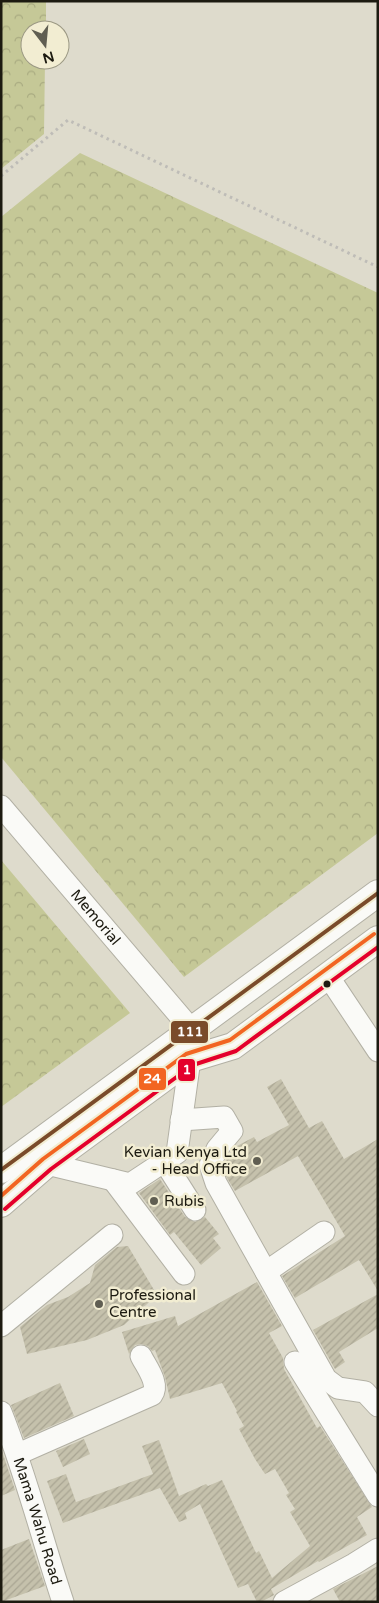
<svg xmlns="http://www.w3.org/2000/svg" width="379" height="1603" font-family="'Varela Round',sans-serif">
  <defs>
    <pattern id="forest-crowns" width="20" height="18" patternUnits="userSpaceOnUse" patternTransform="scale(1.25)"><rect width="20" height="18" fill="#c5c897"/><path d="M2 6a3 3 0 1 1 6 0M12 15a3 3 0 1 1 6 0" fill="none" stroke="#a9ab81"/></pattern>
    <pattern id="building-hatch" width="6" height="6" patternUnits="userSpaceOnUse" patternTransform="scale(1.25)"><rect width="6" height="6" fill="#c5c1ac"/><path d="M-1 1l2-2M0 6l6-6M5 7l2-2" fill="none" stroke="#a9a593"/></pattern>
  </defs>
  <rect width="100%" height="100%" fill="#dedbcc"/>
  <g fill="url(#forest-crowns)">
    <path d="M1 1H46V30H30V60H45L44 134 1 169Z"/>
    <path d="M80 153 378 293V833L184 977 1 757V217Z"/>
    <path d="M1 860 130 1013 1 1107Z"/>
  </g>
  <g fill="url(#building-hatch)">
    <path d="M281 1079 309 1128 322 1121 344 1159 378 1139V1291L359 1260 295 1298 282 1276 345 1236 298 1156 235 1191 227 1178 223 1166 226 1159 240 1151 237 1146 254 1137 257 1142 289 1125 267 1087Z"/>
    <path d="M160 1179 185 1217 195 1222 205 1217 219 1234 213 1238 221 1248 201 1265 174 1232 170 1235 139 1193Z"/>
    <path d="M128 1246 157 1295 124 1325 87 1340 27 1354 20 1327 47 1305 68 1297 90 1283 95 1265 117 1247Z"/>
    <path d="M257 1282 282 1326 269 1333 283 1358 284 1369 317 1428 320 1426 372 1507 357 1517 367 1535 319 1562 318 1561 271 1589 274 1595 261 1602H257L248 1584 238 1588 200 1504 185 1513 187 1519 179 1522 160 1488 63 1523 47 1481 66 1474 76 1502 153 1474 142 1446 159 1440 179 1496 206 1484 208 1486 222 1480 256 1553 259 1551 272 1578 310 1546 290 1512 295 1509 286 1495 289 1493 275 1469 265 1474 255 1459 239 1429 244 1426 236 1412 237 1411 222 1383 170 1399 165 1377 155 1350 152 1351 148 1346 141 1344 135 1345 129 1354 122 1332 175 1316 178 1326Z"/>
    <path d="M378 1294V1328L339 1352 345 1362 335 1369 313 1330Z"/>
    <path d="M60 1383 74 1416 24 1438 11 1405Z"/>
    <path d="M84 1439 90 1454 63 1467 56 1451Z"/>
    <path d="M1 1448 15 1490 1 1496Z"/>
    <path d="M29 1539 45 1586 1 1602V1550Z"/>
    <path d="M378 1566V1602H340L333 1589Z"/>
  </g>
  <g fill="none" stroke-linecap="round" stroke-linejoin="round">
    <defs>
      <g id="minor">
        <path id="s1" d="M1 806 191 1029"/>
        <path d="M328 976 378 1051"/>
        <path d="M181 1120 224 1117 232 1131 217 1149 210 1165 216 1183 326 1379 338 1388 365 1392 378 1406"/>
        <path d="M164 1161 195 1210"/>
        <path d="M47 1164 130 1184 177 1153 190 1059"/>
        <path d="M113 1180 184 1274"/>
        <path d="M266 1272 324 1232"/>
        <path d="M1 1326 112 1235"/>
        <path d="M295 1362 378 1496"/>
        <path id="s2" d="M1 1412C26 1474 42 1539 63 1602"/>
        <path d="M18 1454 152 1395C160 1384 147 1368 141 1356"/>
        <path d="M284 1602 354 1564 378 1549"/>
      </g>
      <g id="major">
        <path d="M1 1170 378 893"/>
        <path d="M1 1204 47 1164 190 1059 233 1046 378 939"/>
      </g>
    </defs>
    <use href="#minor" stroke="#b2b0a4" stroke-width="23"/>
    <use href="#major" stroke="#b2b0a4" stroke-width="28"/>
    <path stroke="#bebcb7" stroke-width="3" stroke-dasharray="2.5 4" stroke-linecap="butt" d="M1 176 68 120 378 267"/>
    <use href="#minor" stroke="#fafaf7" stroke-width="21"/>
    <use href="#major" stroke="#fafaf7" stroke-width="26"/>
    <defs>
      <path id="bus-1" d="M1 1170 378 893"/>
      <path id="bus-2" d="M5 1209 51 1169 193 1065 236 1051 378 947"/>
      <path id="bus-3" d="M1 1196 43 1159 186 1054 230 1040 374 934"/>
    </defs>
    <use href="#bus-1" stroke="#f2edd2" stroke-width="8"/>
    <use href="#bus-2" stroke="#f2edd2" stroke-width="8"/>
    <use href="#bus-3" stroke="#f2edd2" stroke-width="8"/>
    <use href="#bus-1" stroke="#7a4b2a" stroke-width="4"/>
    <use href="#bus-2" stroke="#e4002b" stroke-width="4"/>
    <use href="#bus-3" stroke="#f26522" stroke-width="4"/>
  </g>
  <circle fill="#1c1a10" stroke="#f2edd2" stroke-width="2" cx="327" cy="984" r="4.5"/>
  <g fill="#605e52" stroke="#f2edd2" stroke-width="2">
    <circle cx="257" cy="1161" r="5"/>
    <circle cx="154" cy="1201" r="5"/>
    <circle cx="99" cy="1304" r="5"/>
  </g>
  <g text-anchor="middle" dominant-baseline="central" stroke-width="5" stroke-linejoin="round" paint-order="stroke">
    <g font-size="15" fill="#1c1a10" stroke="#f2edd2">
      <text stroke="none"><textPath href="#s1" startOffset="146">Memorial</textPath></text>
      <text stroke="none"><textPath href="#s2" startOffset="115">Mama Wahu Road</textPath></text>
    </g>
    <g font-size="15" fill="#1c1a10" stroke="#f2edd2" text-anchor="start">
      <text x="247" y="1152" text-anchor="end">Kevian Kenya Ltd<tspan x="247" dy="17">- Head Office</tspan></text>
      <text x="164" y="1201">Rubis</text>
      <text x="109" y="1295">Professional<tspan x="109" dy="17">Centre</tspan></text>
    </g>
  </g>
  <g stroke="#f2edd2" stroke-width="2">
    <rect x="170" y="1020" width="39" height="24" rx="5" fill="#7a4b2a"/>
    <rect x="177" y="1058" width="19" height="24" rx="5" fill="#e4002b"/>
    <rect x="138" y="1067" width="29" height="24" rx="5" fill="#f26522"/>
  </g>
  <g font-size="14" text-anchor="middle" font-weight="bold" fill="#fff">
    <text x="190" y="1036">111</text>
    <text x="187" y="1074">1</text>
    <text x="152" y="1083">24</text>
  </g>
  <rect width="379" height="1603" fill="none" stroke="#1c1a10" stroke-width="5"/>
  <g transform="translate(45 45) rotate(164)"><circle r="24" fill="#f2edd2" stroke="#9c9984"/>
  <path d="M0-4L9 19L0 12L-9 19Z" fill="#605e52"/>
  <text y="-8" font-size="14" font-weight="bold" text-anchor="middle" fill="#1c1a10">N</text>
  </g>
</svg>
